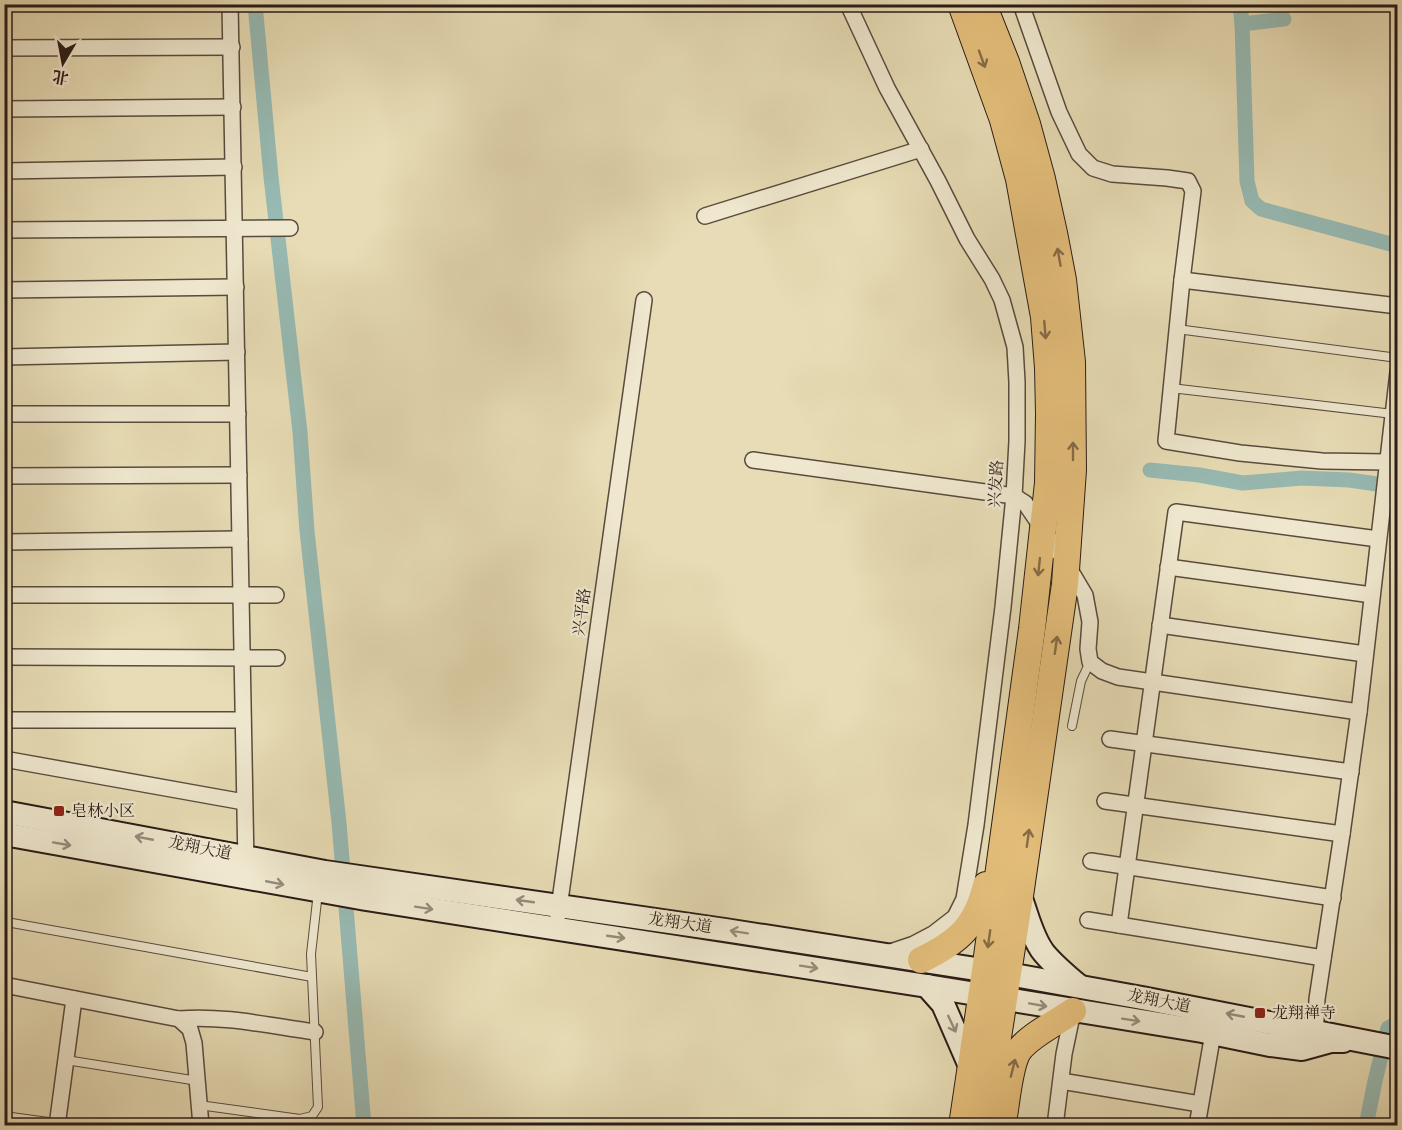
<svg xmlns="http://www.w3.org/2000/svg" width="1402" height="1130" font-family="Alegreya,'Noto Serif SC',serif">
  <rect width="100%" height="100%" fill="#e7dcb5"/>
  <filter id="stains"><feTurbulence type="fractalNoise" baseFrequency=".00333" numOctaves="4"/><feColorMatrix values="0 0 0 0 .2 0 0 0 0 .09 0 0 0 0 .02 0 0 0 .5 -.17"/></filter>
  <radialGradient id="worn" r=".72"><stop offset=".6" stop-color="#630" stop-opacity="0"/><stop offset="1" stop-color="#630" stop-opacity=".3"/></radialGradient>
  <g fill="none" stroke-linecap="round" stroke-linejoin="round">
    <g stroke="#97bab3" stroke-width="15">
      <path d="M255 4 271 177 300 432 307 531 339 823 364 1126"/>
      <path d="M1240 4 1242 24 1247 181 1252 201 1261 209 1398 246"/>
      <path d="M1242 24 1284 19"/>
      <path d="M1150 470 1199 475 1243 483 1302 478 1349 480 1398 487"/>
      <path d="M1363 1126 1367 1121 1375 1081 1388 1028 1398 1023"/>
    </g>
    <defs>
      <g id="service">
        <path d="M1177 329 1398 358"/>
        <path d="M1171 388 1393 414"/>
        <path d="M1072 726 1081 681 1090 662"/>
        <path d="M12 923 312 977"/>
        <path d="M66 1060 198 1081"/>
        <path d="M199 1105 300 1119 312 1116 318 1107 311 954 318 892"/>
        <path d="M4 1116 78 1126"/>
      </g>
      <g id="minor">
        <path d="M230 4 246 865"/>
        <path d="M848 4 887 88 938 181 967 239 992 279 1002 300 1015 347 1017 382V441L1014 496 1003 607 976 825 964 899 955 917 933 934 914 944 887 953"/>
        <path d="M1021 4 1059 112 1079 154 1093 168 1112 174 1167 178 1188 181 1193 191 1182 280 1166 441 1240 453 1322 461 1387 462"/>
        <path d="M4 48 232 47"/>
        <path d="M4 109 233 107"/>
        <path d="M4 171 234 167"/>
        <path d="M705 216 921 149"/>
        <path d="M4 230 290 228"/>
        <path d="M1182 280 1398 306"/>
        <path d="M4 290 236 287"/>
        <path d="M4 357 237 352"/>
        <path d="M4 414H238"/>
        <path d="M753 460 1014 496 1025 503 1066 563 1085 595 1090 622 1088 649 1090 662 1102 671 1118 677 1359 712"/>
        <path d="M4 476 239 475"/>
        <path d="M4 542 240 539"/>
        <path d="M1168 567 1372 595"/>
        <path d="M4 595H276"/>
        <path d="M1160 625 1365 654"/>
        <path d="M4 657 277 658"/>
        <path d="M4 720H243"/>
        <path d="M1110 739 1351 772"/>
        <path d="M4 759 244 802"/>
        <path d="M1105 801 1342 834"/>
        <path d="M1091 861 1333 898"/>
        <path d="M558 915 644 300"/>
        <path d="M1088 920 1323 958"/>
        <path d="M1119 925 1176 512 1378 539"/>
        <path d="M4 985 179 1019 190 1029 194 1043 201 1126"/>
        <path d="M179 1019C224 1015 270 1026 315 1032"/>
        <path d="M1315 1040 1317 999 1342 834 1359 712 1398 372"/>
        <path d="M1061 1081 1200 1104"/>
        <path d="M57 1126 74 999"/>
        <path d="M1055 1126 1064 1054 1073 1011"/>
        <path d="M1197 1126 1213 1033"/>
      </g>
      <g id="secondary">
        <path d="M4 812 325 872 725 930 1008 974 1142 998 1398 1048"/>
        <path d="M4 834 366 899 927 986 1202 1031 1270 1045 1302 1049 1331 1041H1343"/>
        <path d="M1020 896C1027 914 1032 938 1044 953 1054 965 1067 976 1079 986"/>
        <path d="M927 986 943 1004 970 1066"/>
      </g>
      <g id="primary">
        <path d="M961 4 1003 120 1019 179 1044 317 1048 368 1049 414 1048 483 1032 629 985 971 962 1126"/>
        <path d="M983 4 1006 62 1027 124 1042 179 1054 233 1063 280 1072 362 1073 470 1065 584 1020 896 994 1063 987 1126"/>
        <path d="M921 960C958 942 976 927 986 885"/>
        <path d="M1004 1116C1007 1099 1010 1061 1020 1049 1032 1034 1058 1022 1073 1011"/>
      </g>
    </defs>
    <use href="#service" stroke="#594b3e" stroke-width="10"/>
    <use href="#minor" stroke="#594b3e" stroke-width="18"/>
    <use href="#secondary" stroke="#2a1b16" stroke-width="26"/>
    <use href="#primary" stroke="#2a1b16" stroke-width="28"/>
    <use href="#service" stroke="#efe8cf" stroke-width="8"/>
    <use href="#minor" stroke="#efe8cf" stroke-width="15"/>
    <use href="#secondary" stroke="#efe8cf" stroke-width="22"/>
    <use href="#primary" stroke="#e4be7a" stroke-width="26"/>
  </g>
  <defs><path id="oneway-shaft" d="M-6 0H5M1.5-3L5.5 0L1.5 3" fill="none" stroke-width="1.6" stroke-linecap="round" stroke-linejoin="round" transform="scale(1.5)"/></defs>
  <g stroke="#876c48">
    <use href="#oneway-shaft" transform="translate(982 59) rotate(70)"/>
    <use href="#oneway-shaft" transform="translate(1059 257) rotate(-100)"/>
    <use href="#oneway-shaft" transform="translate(1045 330) rotate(85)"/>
    <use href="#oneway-shaft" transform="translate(1073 451) rotate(-90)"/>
    <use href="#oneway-shaft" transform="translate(1039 567) rotate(96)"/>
    <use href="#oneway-shaft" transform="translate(1056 645) rotate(-82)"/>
    <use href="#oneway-shaft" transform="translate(1028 838) rotate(-82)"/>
    <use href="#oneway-shaft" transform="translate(989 939) rotate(98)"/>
    <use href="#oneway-shaft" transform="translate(1013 1068) rotate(-76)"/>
  </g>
  <g stroke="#968c7c">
    <use href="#oneway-shaft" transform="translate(144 838) rotate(-169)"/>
    <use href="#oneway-shaft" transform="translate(62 844) rotate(10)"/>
    <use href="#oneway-shaft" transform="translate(275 883) rotate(11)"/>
    <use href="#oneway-shaft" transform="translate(525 901) rotate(-172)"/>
    <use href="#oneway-shaft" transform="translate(424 908) rotate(9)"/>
    <use href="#oneway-shaft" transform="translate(739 932) rotate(-171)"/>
    <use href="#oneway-shaft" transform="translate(616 937) rotate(8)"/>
    <use href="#oneway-shaft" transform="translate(809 967) rotate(9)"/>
    <use href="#oneway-shaft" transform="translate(1038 1005) rotate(10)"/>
    <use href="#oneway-shaft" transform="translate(1235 1015) rotate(-169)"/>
    <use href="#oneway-shaft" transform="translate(1131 1020) rotate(9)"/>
    <use href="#oneway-shaft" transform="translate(952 1024) rotate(65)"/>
  </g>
  <g fill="#8f2418" stroke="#efe8cf" stroke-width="2">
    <rect x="53" y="805" width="12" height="12" rx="3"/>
    <rect x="1254" y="1007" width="12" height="12" rx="3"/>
  </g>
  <g text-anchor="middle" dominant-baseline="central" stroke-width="4.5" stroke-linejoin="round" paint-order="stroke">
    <g font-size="16" fill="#2a1b16" stroke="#efe8cf">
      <text transform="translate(996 484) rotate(-86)">兴发路</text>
      <text transform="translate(582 612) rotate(-82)">兴平路</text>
      <text transform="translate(200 848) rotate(11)">龙翔大道</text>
      <text transform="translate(680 923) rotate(8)">龙翔大道</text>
      <text transform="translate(1159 1001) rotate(11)">龙翔大道</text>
    </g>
    <g font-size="16" fill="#2a1b16" stroke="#efe8cf" text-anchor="start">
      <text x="71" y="811">皂林小区</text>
      <text x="1272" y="1013">龙翔禅寺</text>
    </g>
  </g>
  <rect width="1402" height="1130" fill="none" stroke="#e7dcb5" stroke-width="24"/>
  <rect x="6" y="6" width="1390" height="1118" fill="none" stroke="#2a1b16" stroke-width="3"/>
  <rect x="12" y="12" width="1378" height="1106" fill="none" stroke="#2a1b16" stroke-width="1.5"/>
  <g transform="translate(63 63) rotate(190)" stroke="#efe8cf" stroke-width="4.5" paint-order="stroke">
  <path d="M0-4.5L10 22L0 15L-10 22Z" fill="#2a1b16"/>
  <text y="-9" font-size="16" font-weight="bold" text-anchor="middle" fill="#2a1b16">北</text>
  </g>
  <rect width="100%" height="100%" filter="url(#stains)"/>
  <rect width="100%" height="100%" fill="url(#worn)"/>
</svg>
